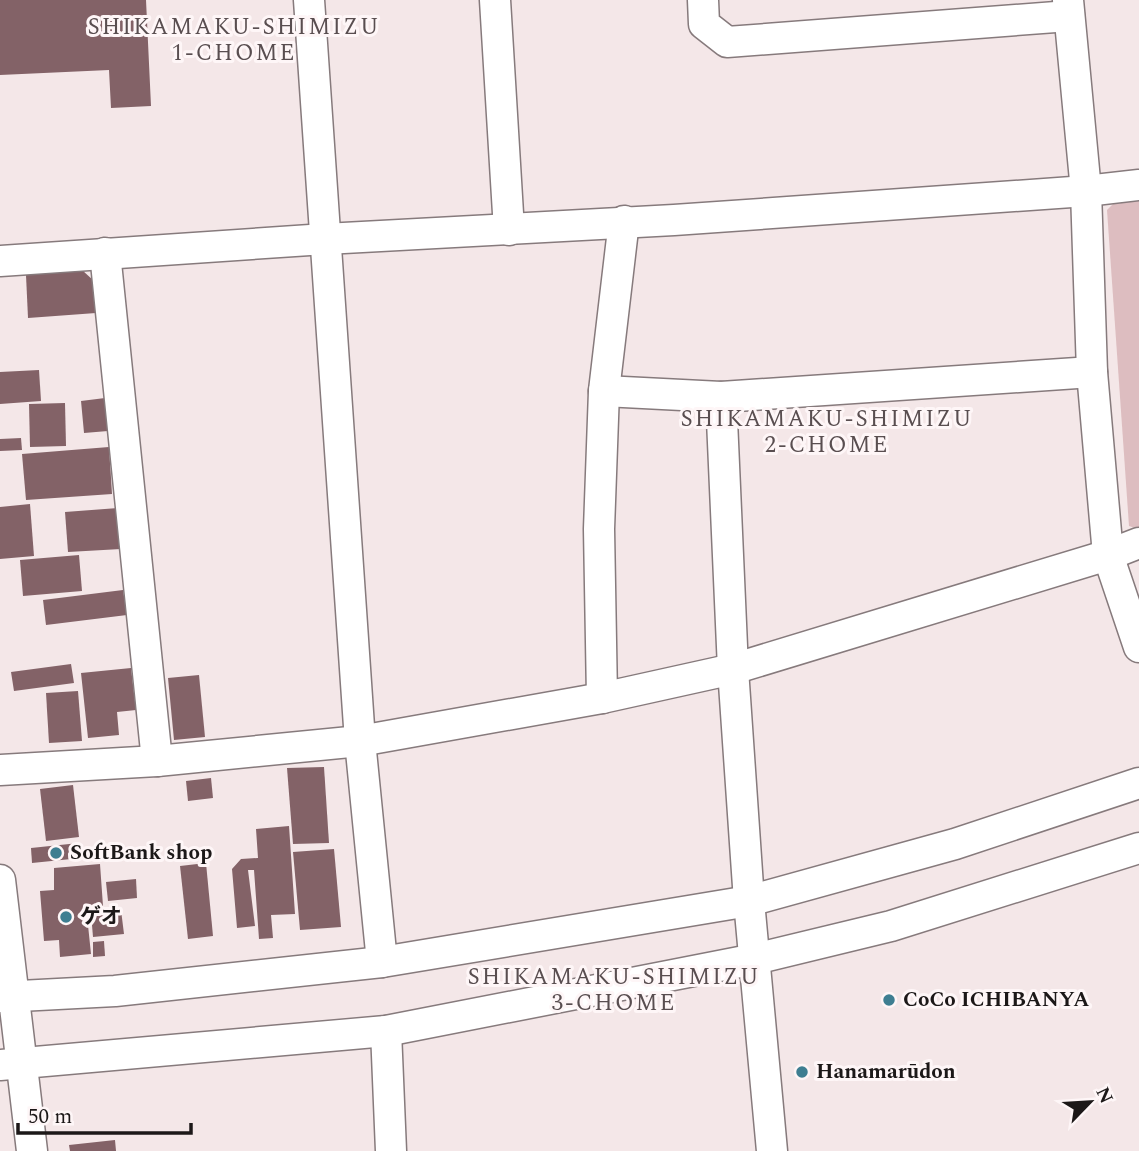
<svg xmlns="http://www.w3.org/2000/svg" width="1139" height="1151" font-family="Spectral,'Noto Sans JP',serif">
  <rect width="100%" height="100%" fill="#f4e7e8"/>
  <path fill="#ddbdc0" d="M1139 201V529H1138L1129 526 1107 210 1113 204Z"/>
  <g fill="#836267">
    <path d="M0 0H146L151 106 111 108 109 70 0 75Z"/>
    <path d="M82 270 94 281 96 313 28 318 26 275Z"/>
    <path d="M39 370 41 401 0 404V372Z"/>
    <path d="M105 398 108 431 84 433 81 401Z"/>
    <path d="M65 403 66 446 30 447 29 404Z"/>
    <path d="M21 438 22 450 0 451V439Z"/>
    <path d="M109 447 112 494 26 500 22 454Z"/>
    <path d="M30 504 34 556 0 559V507Z"/>
    <path d="M118 508 121 549 68 552 65 512Z"/>
    <path d="M79 555 82 591 23 596 20 560Z"/>
    <path d="M123 590 127 615 46 625 43 600Z"/>
    <path d="M71 664 74 683 14 691 11 672Z"/>
    <path d="M131 668 136 710 117 712 119 735 88 738 81 673Z"/>
    <path d="M199 675 205 737 174 740 168 678Z"/>
    <path d="M78 691 82 741 49 743 46 693Z"/>
    <path d="M324 767 329 843 293 844 287 768Z"/>
    <path d="M211 778 213 798 188 801 186 781Z"/>
    <path d="M73 785 79 837 46 841 40 789Z"/>
    <path d="M289 826 295 914 271 915 273 938 259 939 254 870H248L255 926 237 928 232 869 241 859 258 858 256 829Z"/>
    <path d="M79 843 81 858 32 863 31 848Z"/>
    <path d="M334 849 341 927 300 930 293 852Z"/>
    <path d="M206 863 213 936 188 939 180 866Z"/>
    <path d="M100 864 103 906H86L91 954 60 957 59 940 44 941 40 891 54 890V868Z"/>
    <path d="M136 879 137 898 108 901 106 882Z"/>
    <path d="M121 910 124 934 93 937 91 913Z"/>
    <path d="M104 941 105 956 93 957V942Z"/>
    <path d="M115 1140 116 1151H70L69 1145Z"/>
  </g>
  <g fill="none" stroke-linecap="round" stroke-linejoin="round">
    <defs>
      <g id="minor">
        <path d="M309 0 360 741 382 962"/>
        <path d="M495 0 509 230"/>
        <path d="M703 0 704 24 727 42 1069 16"/>
        <path d="M1068 0 1086 191 1092 372 1108 555 1139 647"/>
        <path d="M105 253 157 761"/>
        <path d="M0 261 325 239 674 220 1086 191 1139 185"/>
        <path d="M604 391 721 397 1092 372"/>
        <path d="M721 397 733 669 749 901 772 1151"/>
        <path d="M602 698 599 529 604 391 624 221"/>
        <path d="M0 770 157 761 360 741 602 698 733 669 1108 555 1139 543"/>
        <path d="M0 880 32 1151"/>
        <path d="M0 997 115 991 382 962 749 901 955 844 1139 783"/>
        <path d="M386 1031 391 1151"/>
        <path d="M0 1065 386 1031 755 959 891 926 1139 848"/>
      </g>
    </defs>
    <use href="#minor" stroke="#867a7c" stroke-width="33"/>
    <use href="#minor" stroke="#fff" stroke-width="30"/>
  </g>
  <g fill="#3e7e91" stroke="#fef6f7" stroke-width="2.5">
    <circle cx="56" cy="853" r="7"/>
    <circle cx="66" cy="917" r="7"/>
    <circle cx="889" cy="1000" r="7"/>
    <circle cx="802" cy="1072" r="7"/>
  </g>
  <g text-anchor="middle" dominant-baseline="central" stroke-width="6" stroke-linejoin="round" paint-order="stroke">
    <g font-size="21" font-weight="bold" fill="#1c1818" stroke="#fef6f7" text-anchor="start">
      <text x="70" y="853">SoftBank shop</text>
      <text x="80" y="917">ゲオ</text>
      <text x="903" y="1000">CoCo ICHIBANYA</text>
      <text x="816" y="1072">Hanamarūdon</text>
    </g>
    <g font-size="23" letter-spacing="2" fill="#594e50" stroke="#fef6f7">
      <text x="234" y="27">SHIKAMAKU-SHIMIZU<tspan x="234" dy="26">1-CHOME</tspan></text>
      <text x="827" y="419">SHIKAMAKU-SHIMIZU<tspan x="827" dy="26">2-CHOME</tspan></text>
      <text x="614" y="977">SHIKAMAKU-SHIMIZU<tspan x="614" dy="26">3-CHOME</tspan></text>
    </g>
  </g>
  <g transform="translate(1090 1102) rotate(65)" stroke="#fef6f7" stroke-width="5" paint-order="stroke">
  <path d="M0-5L12 26L0 18L-12 26Z" fill="#1c1818"/>
  <text y="-10" font-size="19" font-weight="bold" text-anchor="middle" fill="#1c1818">N</text>
  </g>
  <path d="M18 1123v10h173v-10" fill="none" stroke="#1c1818" stroke-width="3.5"/>
  <text x="28" y="1123" font-size="21" fill="#1c1818" stroke="#fef6f7" stroke-width="5" paint-order="stroke">50 m</text>
</svg>
